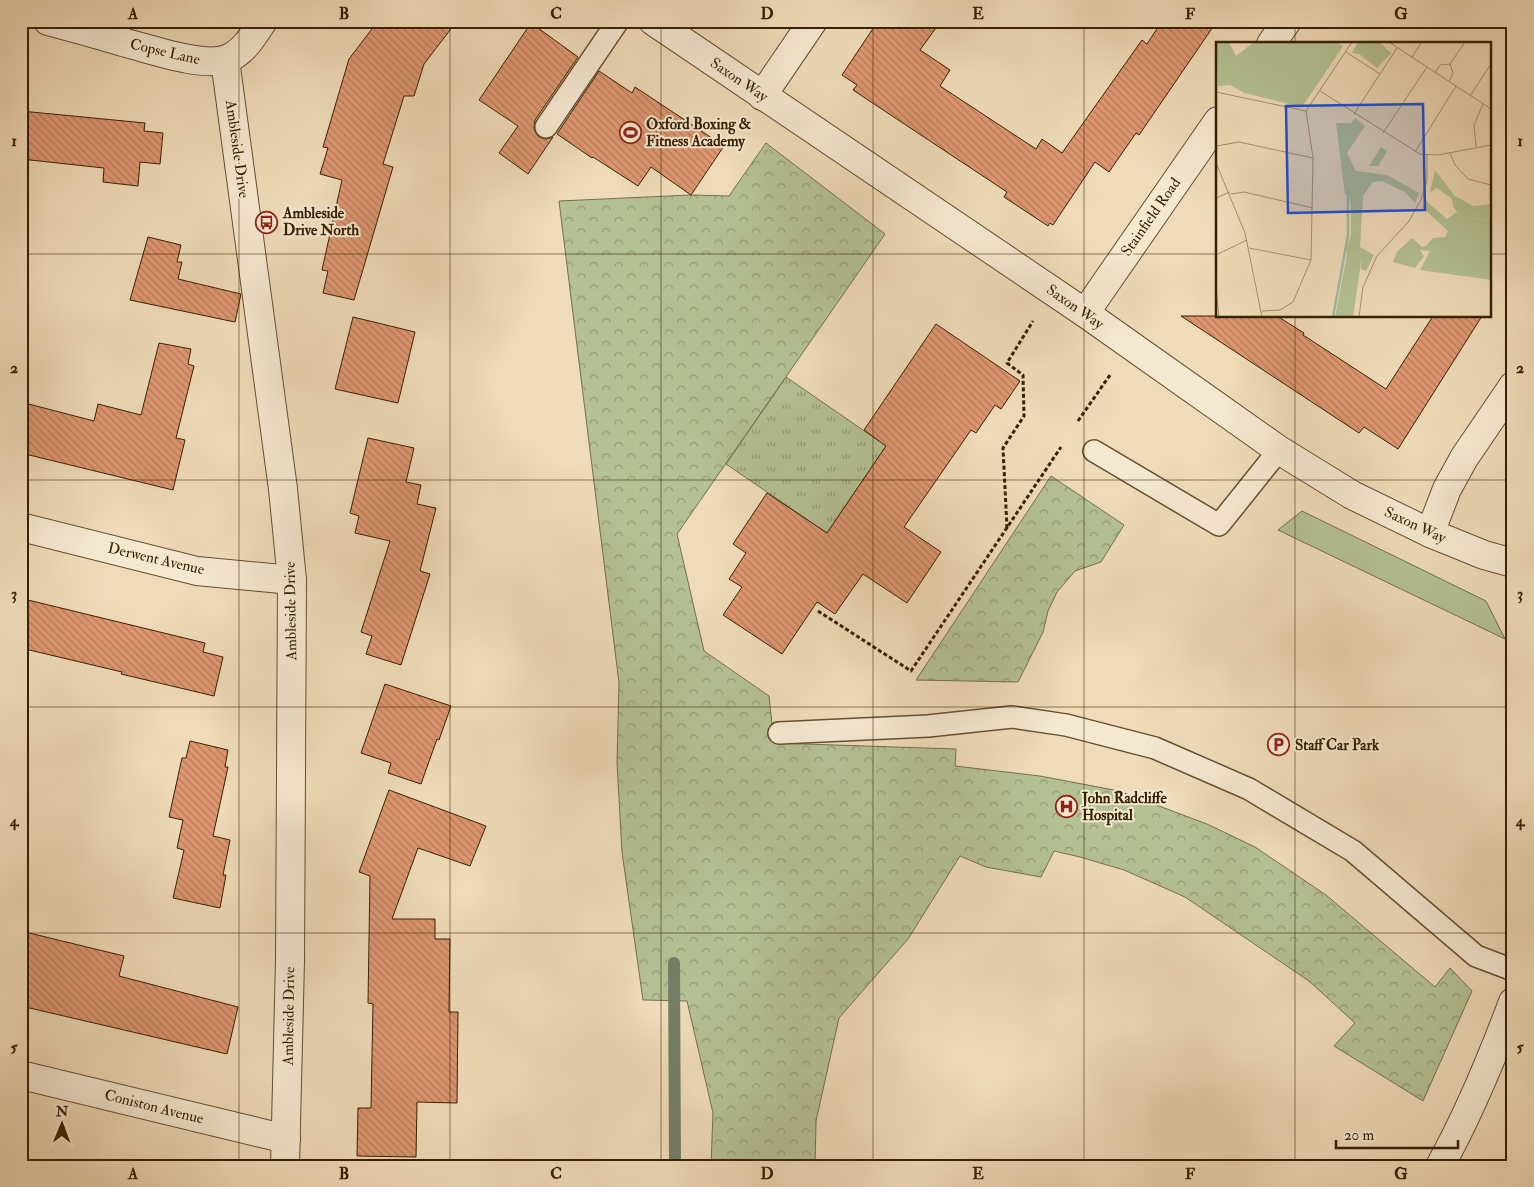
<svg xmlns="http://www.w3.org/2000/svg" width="1534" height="1187" font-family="'IM FELL Double Pica',serif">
  <defs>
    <pattern id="forest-crowns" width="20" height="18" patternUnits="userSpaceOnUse" patternTransform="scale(1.25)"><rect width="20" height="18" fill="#b4c193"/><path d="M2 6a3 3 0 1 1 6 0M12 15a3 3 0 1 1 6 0" fill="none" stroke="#939c76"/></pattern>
    <pattern id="park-tufts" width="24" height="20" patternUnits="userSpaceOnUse" patternTransform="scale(1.25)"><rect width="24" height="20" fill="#b4c193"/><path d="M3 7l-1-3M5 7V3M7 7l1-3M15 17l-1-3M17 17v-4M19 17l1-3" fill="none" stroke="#939c76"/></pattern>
    <pattern id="building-back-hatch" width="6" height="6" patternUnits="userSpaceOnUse" patternTransform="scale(1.25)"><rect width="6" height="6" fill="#df9771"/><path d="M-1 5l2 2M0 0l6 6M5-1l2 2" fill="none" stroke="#b67b5a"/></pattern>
  </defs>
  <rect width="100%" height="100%" fill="#efdbb8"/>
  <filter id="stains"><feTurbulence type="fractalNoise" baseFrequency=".004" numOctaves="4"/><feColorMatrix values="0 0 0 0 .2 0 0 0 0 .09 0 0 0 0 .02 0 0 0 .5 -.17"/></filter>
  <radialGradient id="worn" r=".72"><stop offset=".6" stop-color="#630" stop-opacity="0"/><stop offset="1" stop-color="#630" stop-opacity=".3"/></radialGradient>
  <path fill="#b4c193" stroke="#76704a" d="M1302 511 1486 601 1505 639 1278 530Z"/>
  <g fill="url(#forest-crowns)" stroke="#76704a">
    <path d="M766 143 885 234 677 534 704 651 769 696 774 743 956 749 955 766 1040 776 1119 791 1207 824 1255 847 1326 895 1435 987 1450 968 1472 991 1423 1101 1334 1046 1355 1023 1309 981 1185 897 1124 870 1080 857 1054 851 1041 877 986 867 960 856 908 939 839 1018 816 1121 815 1166H711L713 1113 687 1001 643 1000 622 852 617 763 619 683 559 201 691 195 729 196Z"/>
    <path d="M1051 476 1124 525 1101 562 1075 571 1057 592 1048 611 1043 632 1018 682 916 680Z"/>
  </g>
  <path fill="url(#park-tufts)" stroke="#76704a" d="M786 377 886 446 827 533 726 464Z"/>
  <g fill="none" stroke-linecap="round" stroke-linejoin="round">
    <path stroke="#737e66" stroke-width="12" d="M674 963 675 1166"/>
  </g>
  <g fill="url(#building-back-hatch)" stroke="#372001">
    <path d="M378 21H457L424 64 414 96H404L383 164 393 167 354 300 323 293 328 271 322 270 342 180 320 174 328 148 323 147 349 59Z"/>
    <path d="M878 21H941L920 50 950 70 940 86 1036 149 1042 139 1062 153 1142 40 1147 44 1162 21H1217L1139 135 1136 133 1109 172 1095 162 1053 225 1050 223 1048 226 1004 197 1007 192 853 90 857 85 842 75Z"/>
    <path d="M531 23 578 57 535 120 534 127 535 132 539 137 546 139 553 137 528 174 499 153 518 126 479 100Z"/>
    <path d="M599 71 632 93 635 87 724 146 691 195 651 167 638 186 593 157 592 158 557 134Z"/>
    <path d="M21 111 145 123 144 131 163 133 160 164 140 162 138 186 103 182 104 168 21 159Z"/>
    <path d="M148 237 181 245 177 262H182L178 279 241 294 235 322 130 300Z"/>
    <path d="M1181 316H1277L1304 333 1303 335 1386 389 1433 316H1482L1398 449 1364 427 1359 433Z"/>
    <path d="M353 317 415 332 398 403 335 389Z"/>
    <path d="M936 324 1020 381 1001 409 995 405 976 433 971 430 904 527 941 552 907 603 863 574 835 614 817 602 782 654 723 615 742 587 729 579 746 553 733 544 767 493 827 533 886 446 864 430Z"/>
    <path d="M159 343 191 349 188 364 194 366 176 438 185 440 173 490 21 453V402L94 421 98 404 141 415Z"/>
    <path d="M368 438 414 448 406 482 421 485 417 504 436 508 420 571 430 574 401 665 366 654 372 636 361 632 390 541 355 533 359 516 350 513Z"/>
    <path d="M28 600 205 643 203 652 223 657 214 696 121 674 122 672 21 648V603L27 605Z"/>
    <path d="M385 684 451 706 439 740 437 739 421 784 388 773 391 763 361 753Z"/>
    <path d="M190 741 228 750 225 767H228L213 836 230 840 223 875H226L220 908 173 898 184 850 177 848 183 820 169 817 182 758H186Z"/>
    <path d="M389 790 486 826 470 866 418 848 392 919H435V939H450L449 1012H458L457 1103 417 1102 416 1157 357 1156 358 1108H371L373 1004 368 1003 370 876 359 872Z"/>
    <path d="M21 931 124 956 119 976 238 1007 227 1054 21 1006Z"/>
  </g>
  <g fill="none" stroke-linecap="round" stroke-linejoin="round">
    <defs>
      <g id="lane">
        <path d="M546 127 618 21"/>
        <path d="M1094 451 1219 525 1279 450"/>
        <path d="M779 733 928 726 1012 717 1066 725 1155 748 1249 789 1353 851 1476 956 1513 970"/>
      </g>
      <g id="street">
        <path d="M48 21C74 28 100 35 126 43 150 49 204 68 227 59 244 52 253 36 263 21"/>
        <path d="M653 21 1085 313 1279 450 1352 495 1430 533 1484 555 1513 563"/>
        <path d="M1271 44 1287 21"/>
        <path d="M225 60 283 489 292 580 290 961 285 1166"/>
        <path d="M762 96 813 21"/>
        <path d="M1085 313 1218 121"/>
        <path d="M21 527 197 571 292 580"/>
        <path d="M1430 533 1447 489 1464 458 1513 386"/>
        <path d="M21 1075 286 1139"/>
        <path d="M1440 1166C1469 1114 1492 1058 1513 1002"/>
      </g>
    </defs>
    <use href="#lane" stroke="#654f2f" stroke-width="24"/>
    <use href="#street" stroke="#654f2f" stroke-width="30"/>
    <g stroke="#372001" stroke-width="3" stroke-dasharray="4 2.5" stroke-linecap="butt">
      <path d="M1078 421 1110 375"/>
      <path d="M1007 528 1003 448 1024 416 1023 375 1007 363 1033 321"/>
      <path d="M818 611 911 671 1061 447"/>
    </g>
    <use href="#lane" stroke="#f5e8d1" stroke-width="21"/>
    <use href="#street" stroke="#f5e8d1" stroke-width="28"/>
  </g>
  <path fill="none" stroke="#372001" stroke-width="1" stroke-opacity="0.55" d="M239 21V1166M450 21V1166M661 21V1166M873 21V1166M1084 21V1166M1295 21V44M21 254H1218M1490 254H1513M1295 316V1166M21 480H1513M21 707H1513M21 933H1513"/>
  <defs>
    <symbol id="stadium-ring" viewBox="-11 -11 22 22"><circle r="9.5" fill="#f5e8d1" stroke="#8f2418" stroke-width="1.5"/><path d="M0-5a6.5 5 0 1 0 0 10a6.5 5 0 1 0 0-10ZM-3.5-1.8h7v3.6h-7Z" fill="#8f2418"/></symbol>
    <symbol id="bus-ring" viewBox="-11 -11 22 22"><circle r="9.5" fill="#f5e8d1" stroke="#8f2418" stroke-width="1.5"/><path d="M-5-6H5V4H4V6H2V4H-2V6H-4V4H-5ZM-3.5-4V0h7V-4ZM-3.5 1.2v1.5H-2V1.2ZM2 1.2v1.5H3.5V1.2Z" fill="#8f2418"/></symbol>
    <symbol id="parking-ring" viewBox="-11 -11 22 22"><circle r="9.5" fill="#f5e8d1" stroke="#8f2418" stroke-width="1.5"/><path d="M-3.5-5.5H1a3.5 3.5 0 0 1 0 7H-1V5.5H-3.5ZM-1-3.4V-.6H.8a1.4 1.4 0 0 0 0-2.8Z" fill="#8f2418"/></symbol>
    <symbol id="hospital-ring" viewBox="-11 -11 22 22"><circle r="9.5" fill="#f5e8d1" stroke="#8f2418" stroke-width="1.5"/><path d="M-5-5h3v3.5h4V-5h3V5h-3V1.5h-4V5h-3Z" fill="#8f2418"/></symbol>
  </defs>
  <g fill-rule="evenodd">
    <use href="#stadium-ring" x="618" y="120" width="25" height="25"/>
    <use href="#bus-ring" x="254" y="210" width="25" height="25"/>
    <use href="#parking-ring" x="1266" y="732" width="25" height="25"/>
    <use href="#hospital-ring" x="1054" y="794" width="25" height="25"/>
  </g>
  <g text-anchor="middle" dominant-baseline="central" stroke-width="4" stroke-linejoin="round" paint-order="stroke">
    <g font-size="15" fill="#372001" stroke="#f5e8d1">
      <text transform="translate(165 52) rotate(13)">Copse Lane</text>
      <text transform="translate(739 80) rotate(34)">Saxon Way</text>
      <text transform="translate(237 149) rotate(82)">Ambleside Drive</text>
      <text transform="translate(1151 217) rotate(-55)">Stainfield Road</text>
      <text transform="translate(1075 307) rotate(35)">Saxon Way</text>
      <text transform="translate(1415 525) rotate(25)">Saxon Way</text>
      <text transform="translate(156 559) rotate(13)">Derwent Avenue</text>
      <text transform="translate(291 611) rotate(-91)">Ambleside Drive</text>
      <text transform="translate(289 1016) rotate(-89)">Ambleside Drive</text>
      <text transform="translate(154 1107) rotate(14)">Coniston Avenue</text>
    </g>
    <g font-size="15" font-weight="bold" fill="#372001" stroke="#f5e8d1" text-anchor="start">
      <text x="646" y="124">Oxford Boxing &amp;<tspan x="646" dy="17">Fitness Academy</tspan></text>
      <text x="283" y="213">Ambleside<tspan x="283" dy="17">Drive North</tspan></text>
      <text x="1295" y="745">Staff Car Park</text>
      <text x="1082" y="798">John Radcliffe<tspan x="1082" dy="17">Hospital</tspan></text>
    </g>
  </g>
  <g transform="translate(1216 42)">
    <rect width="275" height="275" fill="#efdbb8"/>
    <path d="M219 128 239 154 257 164 275 162 272 178 246 175 237 165 236 157 221 146 214 150ZM232 189H238L229 203 214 209 204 208 208 214 199 226 177 220 181 210 196 196 206 205 210 204 217 196 229 195ZM131 212 146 214 137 275H119Z" fill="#b4c193"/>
    <path d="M139 76 149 84 131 111 140 129 171 133 203 151 199 161 189 150 166 139 157 140 147 154 144 205 158 213 150 229 145 227 146 214 131 212 130 207 135 193V163L133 153H129L120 81H135ZM165 105 171 109 169 113 162 124H153ZM210 159 231 177 241 170 246 175 238 189H232L206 165Z" fill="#b4c193"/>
    <path d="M275 166V238L204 228 214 209 229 203 246 175 272 178Z" fill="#b4c193"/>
    <path d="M0 0H13L20 14 38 0H120L127 4 86 65 28 51 14 43 2 44ZM142 0H163L175 11 161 26 143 12 136 11Z" fill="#b4c193"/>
    <path fill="none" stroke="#9bbca9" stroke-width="2.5" d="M117 275 132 193V149"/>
    <path fill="none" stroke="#a5906f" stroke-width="1" d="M173 0 275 67M130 10 164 32M196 15 206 0M219 31 224 23 234 22 249 0M233 40 237 31 234 22M104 49 204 112 222 113 275 103M0 50 90 69M254 54 275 22M90 69 136 0M138 72 181 6M167 91 211 25M0 104 23 100 97 116M260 105 258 83 267 62M199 110 240 44M234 111 239 123 252 137 275 143M0 121 29 191 46 275M15 152 28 150 97 166M0 156 14 150M33 206 95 218M0 213 31 198M0 246 3 275M46 269 64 268 77 260 95 218 97 116 90 69M143 275 147 245 161 214 193 179 205 158 211 138V113"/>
    <path fill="#1d4ed8" fill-opacity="0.15" stroke="#1d4ed8" stroke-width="2.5" d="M207 62 209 168 72 171 70 64Z"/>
    <rect width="275" height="275" fill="none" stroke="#372001" stroke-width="2.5"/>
  </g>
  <rect width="1534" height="1187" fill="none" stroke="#efdbb8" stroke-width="55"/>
  <g transform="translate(62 1124) rotate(1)" stroke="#f5e8d1" stroke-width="4" paint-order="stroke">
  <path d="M0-4L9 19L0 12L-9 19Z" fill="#372001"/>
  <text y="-8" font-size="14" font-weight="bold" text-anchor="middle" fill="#372001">N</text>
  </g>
  <path d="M1336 1140v8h122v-8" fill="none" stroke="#372001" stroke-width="2.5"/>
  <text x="1344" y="1140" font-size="15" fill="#372001" stroke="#f5e8d1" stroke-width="4" paint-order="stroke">20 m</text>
  <rect x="28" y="28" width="1478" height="1132" fill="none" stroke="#372001" stroke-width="2"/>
  <g font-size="16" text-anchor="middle" font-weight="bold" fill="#372001">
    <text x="133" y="19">A</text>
    <text x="344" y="19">B</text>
    <text x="556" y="19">C</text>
    <text x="767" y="19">D</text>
    <text x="978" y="19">E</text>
    <text x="1190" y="19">F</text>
    <text x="1401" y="19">G</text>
    <text x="14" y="146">1</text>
    <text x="1520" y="146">1</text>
    <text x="14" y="373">2</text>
    <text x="1520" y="373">2</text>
    <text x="14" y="599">3</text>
    <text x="1520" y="599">3</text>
    <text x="14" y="826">4</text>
    <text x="1520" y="826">4</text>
    <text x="14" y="1052">5</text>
    <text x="1520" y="1052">5</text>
    <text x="133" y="1179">A</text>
    <text x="344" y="1179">B</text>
    <text x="556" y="1179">C</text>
    <text x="767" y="1179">D</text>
    <text x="978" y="1179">E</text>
    <text x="1190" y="1179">F</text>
    <text x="1401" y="1179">G</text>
  </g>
  <rect width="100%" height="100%" filter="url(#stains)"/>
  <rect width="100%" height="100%" fill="url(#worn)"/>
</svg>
